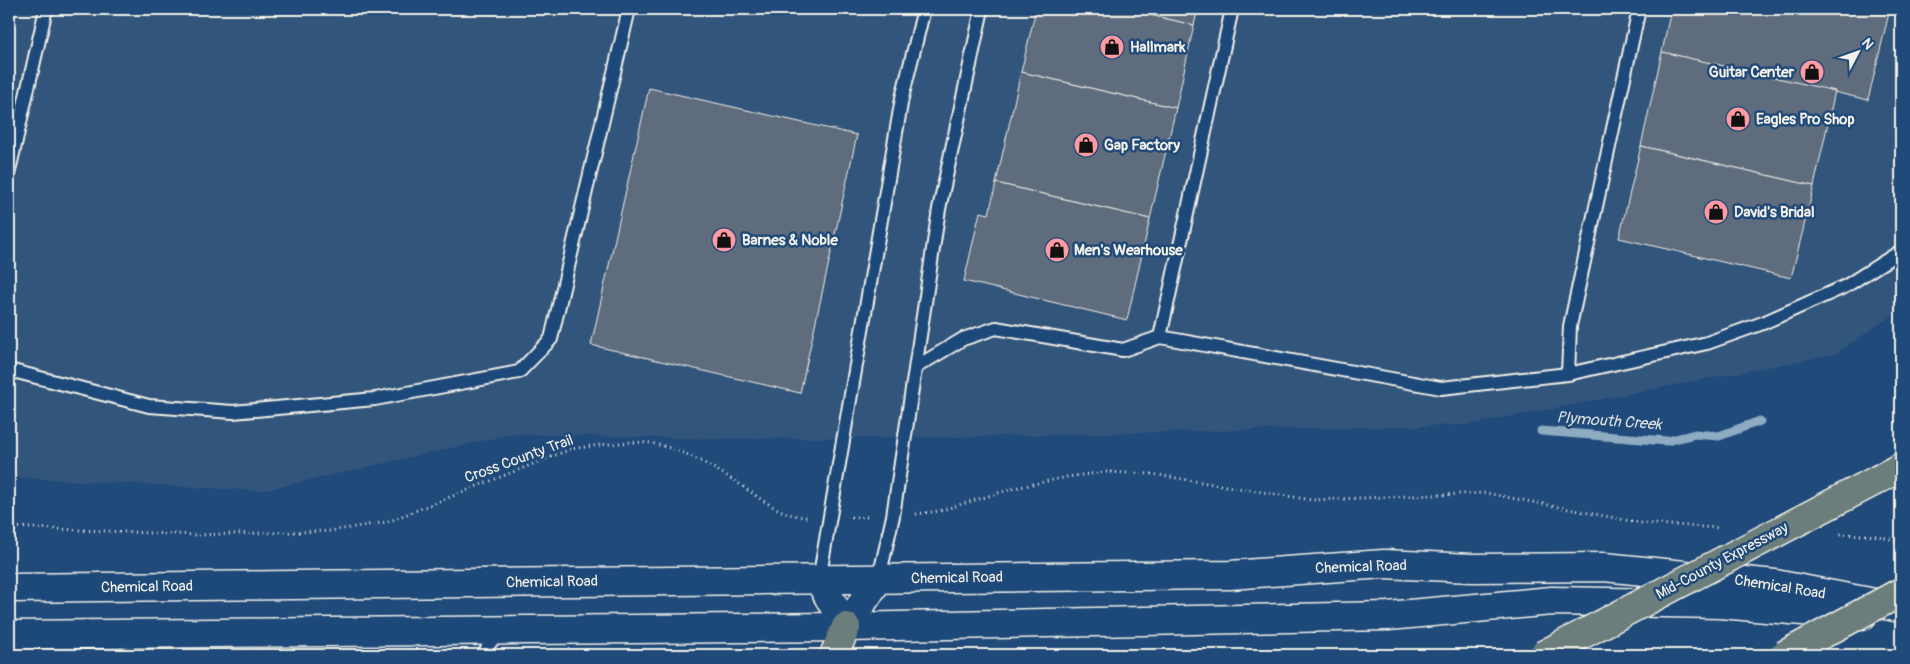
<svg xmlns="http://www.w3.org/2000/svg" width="1910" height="664" font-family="Pangolin,sans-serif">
  <rect width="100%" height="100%" fill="#1f4a7a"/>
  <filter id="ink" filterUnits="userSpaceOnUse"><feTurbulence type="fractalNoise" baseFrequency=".02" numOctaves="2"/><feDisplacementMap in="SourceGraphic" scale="10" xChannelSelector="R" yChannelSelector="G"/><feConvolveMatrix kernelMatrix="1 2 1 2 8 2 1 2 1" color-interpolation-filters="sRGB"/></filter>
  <g filter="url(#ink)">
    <path fill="#32547b" d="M9 9H1901V309L1836 354 1467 425 961 437 716 439 513 434 262 491 9 477Z"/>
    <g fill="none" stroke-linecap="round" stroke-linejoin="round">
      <path stroke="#8eabc2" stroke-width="9" d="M1541 431 1667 441 1695 434 1719 436 1760 421"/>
    </g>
    <g fill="#5e6c7e" stroke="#f4f1e8">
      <path d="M9 9H16L9 44Z"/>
      <path d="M1036 9H1124L1194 25 1176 108 1021 72Z"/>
      <path d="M1124 9H1198L1194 25Z"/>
      <path d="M1671 9H1890L1868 100 1662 52Z"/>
      <path d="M1662 52 1835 91 1814 186 1641 146Z"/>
      <path d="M1021 72 1176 108 1150 219 996 183Z"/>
      <path d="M649 88 857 135 800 393 591 345Z"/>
      <path d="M1641 146 1814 186 1791 278 1619 238Z"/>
      <path d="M996 183 1150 219 1127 320 964 281 980 212 989 214Z"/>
    </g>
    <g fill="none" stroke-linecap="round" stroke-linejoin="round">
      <defs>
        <g id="lane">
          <path d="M1232 9 1160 337 1441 388 1568 374 1707 343 1763 323 1846 286 1901 251"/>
          <path d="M9 171 46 9"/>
          <path d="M916 367 963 339 996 328 1123 350 1160 337"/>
          <path d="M9 370 149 406 233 412 375 399 519 372 551 339 629 9"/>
          <path d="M1568 374 1570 326 1639 9"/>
          <path d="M879 578 893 516 939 209 982 9"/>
          <path d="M819 580 902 98 924 9"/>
          <path d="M484 655 496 631"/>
        </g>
        <g id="secondary">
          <path d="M819 580 846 627"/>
          <path d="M9 588 1230 575 1384 564 1472 568 1604 567 1775 584 1901 608"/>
          <path d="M846 627 879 578"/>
          <path d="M9 635 846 627 1388 616 1552 601 1720 604 1862 616"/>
        </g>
        <g id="highway">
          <path d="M1875 481 1901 467"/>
          <path d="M834 655 846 627"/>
        </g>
      </defs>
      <use href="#lane" stroke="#f4f1e8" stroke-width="16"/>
      <use href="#secondary" stroke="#f4f1e8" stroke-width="31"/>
      <use href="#highway" stroke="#f4f1e8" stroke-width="31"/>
      <g stroke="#f4f1e8" stroke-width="3" stroke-dasharray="1 4" stroke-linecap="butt">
        <path d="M916 514 939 511 1015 488 1067 477 1105 472 1152 474 1312 500 1486 493 1641 523 1719 528"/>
        <path d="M851 517H870"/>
        <path d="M9 527 197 535 330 531 387 522 571 449C592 446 630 440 650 443 679 448 706 463 730 478 753 492 779 517 807 517"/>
        <path d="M1840 534 1879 536 1901 542"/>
      </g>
      <use href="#lane" stroke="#1f4a7a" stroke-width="12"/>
      <use href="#secondary" stroke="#1f4a7a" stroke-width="28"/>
      <use href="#highway" stroke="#6c7e7c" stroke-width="28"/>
      <defs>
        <g id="highway-bridge">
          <path d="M1543 655 1875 481"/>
          <path d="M1784 655 1901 592"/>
        </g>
      </defs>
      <use href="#highway-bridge" stroke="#f4f1e8" stroke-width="31" stroke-linecap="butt"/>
      <use href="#highway-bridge" stroke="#6c7e7c" stroke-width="28"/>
    </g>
  </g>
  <defs>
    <symbol id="shop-disc" viewBox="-11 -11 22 22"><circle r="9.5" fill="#ff9aa2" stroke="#1f4a7a"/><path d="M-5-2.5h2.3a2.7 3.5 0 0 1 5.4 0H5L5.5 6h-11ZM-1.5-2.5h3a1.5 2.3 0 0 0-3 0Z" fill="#111"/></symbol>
  </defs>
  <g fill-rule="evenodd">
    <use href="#shop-disc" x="1098" y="33" width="28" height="28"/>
    <use href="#shop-disc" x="1798" y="58" width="28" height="28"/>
    <use href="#shop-disc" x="1724" y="105" width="28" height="28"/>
    <use href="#shop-disc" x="1072" y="131" width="28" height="28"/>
    <use href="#shop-disc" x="1702" y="198" width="28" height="28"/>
    <use href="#shop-disc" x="710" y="226" width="28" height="28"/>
    <use href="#shop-disc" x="1043" y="236" width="28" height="28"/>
  </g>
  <g text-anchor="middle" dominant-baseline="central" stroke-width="5" stroke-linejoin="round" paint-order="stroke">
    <g font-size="15" font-weight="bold" fill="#f4f1e8" stroke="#1f4a7a" text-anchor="start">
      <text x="1130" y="47">Hallmark</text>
      <text x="1794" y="72" text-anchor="end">Guitar Center</text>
      <text x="1756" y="119">Eagles Pro Shop</text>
      <text x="1104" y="145">Gap Factory</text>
      <text x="1734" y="212">David's Bridal</text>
      <text x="742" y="240">Barnes &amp; Noble</text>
      <text x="1074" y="250">Men's Wearhouse</text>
    </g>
    <g font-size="15" fill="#f4f1e8" stroke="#1f4a7a">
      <text transform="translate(519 459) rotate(-20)">Cross County Trail</text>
      <text transform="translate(1722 561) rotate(-28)">Mid-County Expressway</text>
      <text transform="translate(1361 567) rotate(-2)">Chemical Road</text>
      <text transform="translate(957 578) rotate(-1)">Chemical Road</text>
      <text transform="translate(552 582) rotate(-1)">Chemical Road</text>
      <text transform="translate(147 587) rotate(-1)">Chemical Road</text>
      <text transform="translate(1780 587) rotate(9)">Chemical Road</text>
    </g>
    <g font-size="16" font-style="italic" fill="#dadfde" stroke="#1f4a7a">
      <text transform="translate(1609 421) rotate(4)">Plymouth Creek</text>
    </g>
  </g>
  <rect width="1910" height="664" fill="none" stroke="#1f4a7a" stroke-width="30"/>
  <rect x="15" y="15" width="1880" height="634" fill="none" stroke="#f4f1e8" stroke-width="2" filter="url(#ink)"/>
  <g transform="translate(1858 52) rotate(49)" stroke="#1f4a7a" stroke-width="4" paint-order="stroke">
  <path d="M0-4L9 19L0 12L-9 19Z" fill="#f4f1e8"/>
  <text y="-8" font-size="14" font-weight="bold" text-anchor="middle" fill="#f4f1e8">N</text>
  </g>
</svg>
